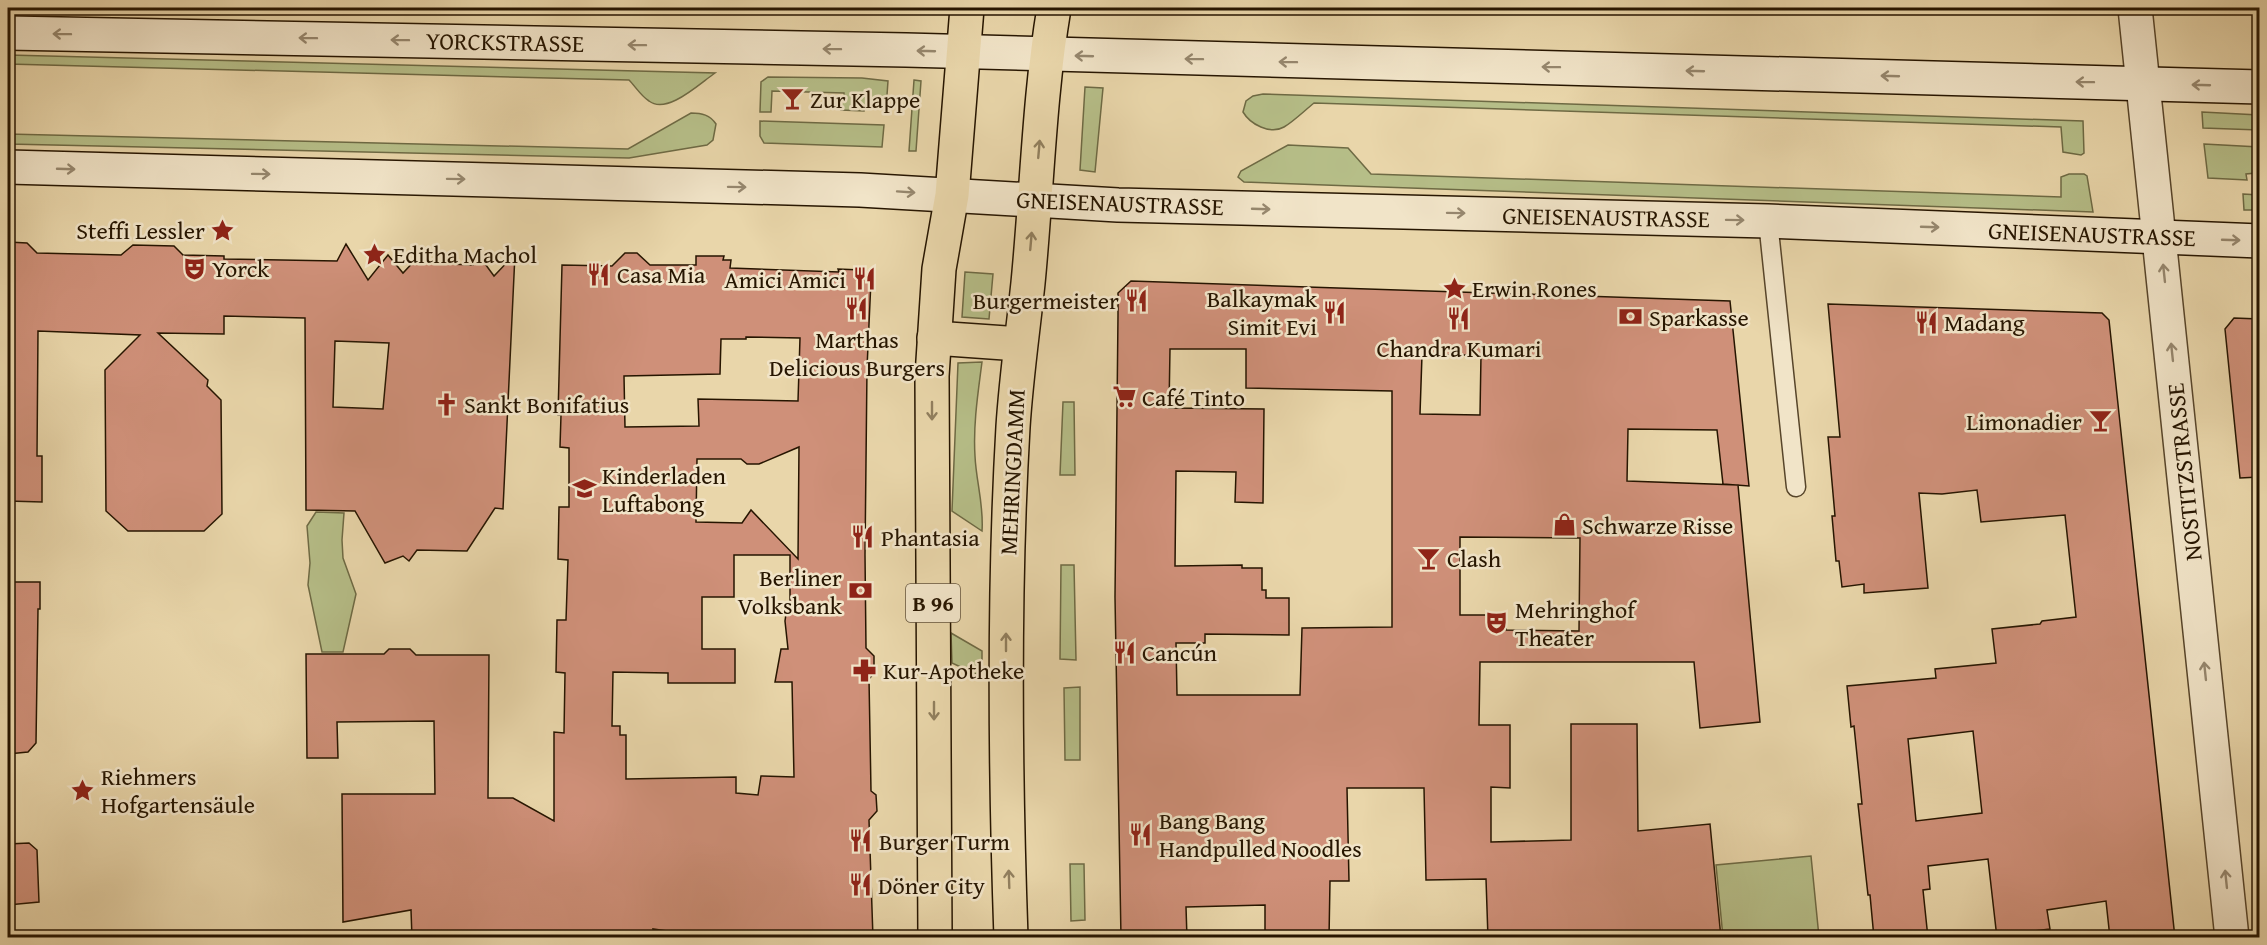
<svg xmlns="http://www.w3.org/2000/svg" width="2267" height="945" font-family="'Gentium Book Plus',serif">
  <rect width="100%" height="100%" fill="#e9d6aa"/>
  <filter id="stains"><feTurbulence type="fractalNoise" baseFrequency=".00333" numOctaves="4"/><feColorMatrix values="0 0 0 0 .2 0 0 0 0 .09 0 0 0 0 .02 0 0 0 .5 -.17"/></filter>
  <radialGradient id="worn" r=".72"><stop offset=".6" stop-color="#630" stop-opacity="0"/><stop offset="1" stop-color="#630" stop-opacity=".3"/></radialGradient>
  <g fill="#b6be88" stroke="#6e6a44" stroke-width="1.5">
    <path d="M8 55 715 73C699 84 667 115 649 101 641 96 635 86 629 80L8 64Z"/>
    <path d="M768 77 862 78 888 81 886 109 864 105V111L841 110V102H844V93L772 91 771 112H760L761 82Z"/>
    <path d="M914 80 921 81 916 151H909Z"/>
    <path d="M1085 87 1103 88 1095 172 1080 170Z"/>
    <path d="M1263 94 2083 121 2084 153 2081 155 2063 152 2061 127 1314 103C1304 111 1294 121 1284 127 1270 135 1250 124 1243 112L1246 101 1253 96Z"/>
    <path d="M2202 112 2259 115V130L2203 128Z"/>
    <path d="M691 113C702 113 710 115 716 124L713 140 707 145 629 158 8 144V134L628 149Z"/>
    <path d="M760 121 884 125 882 147 764 143 760 136Z"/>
    <path d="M2204 144 2259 147V168L2256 169V173L2246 174 2247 180 2208 178Z"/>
    <path d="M1288 145 1348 148 1371 174 2061 197V177L2069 174H2084L2087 176 2093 212 1352 186 1244 182 1238 177 1241 171Z"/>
    <path d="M2243 194 2259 195V210H2244Z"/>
    <path d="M965 272 993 274 989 319 962 317Z"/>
    <path d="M982 362C978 393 973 425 975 456 976 481 984 505 982 531L952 511 958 363Z"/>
    <path d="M1063 402H1074L1075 475H1060Z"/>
    <path d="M316 512 344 513 342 540 343 558 356 594 343 652H322L308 585 310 563 307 526Z"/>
    <path d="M1061 565H1074L1076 660 1060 659Z"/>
    <path d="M951 633 982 651V677L952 663Z"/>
    <path d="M1080 687V760H1065L1064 688Z"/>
    <path d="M1811 856 1819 937H1723L1716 865Z"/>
    <path d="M1070 864H1084L1085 920 1071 921Z"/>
  </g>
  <g fill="#cf9079" stroke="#261500" stroke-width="1.5" fill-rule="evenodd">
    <path d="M8 242 27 243 37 253 121 255 133 245 174 246 183 255 224 256V259L337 261 346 244 368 280 388 255 403 273 419 256 425 263 473 265 480 257 494 276 515 254 503 509 495 508 467 551 417 550 409 561 403 556 385 563 355 511 306 510 305 318 224 316V334L158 333 208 380 207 386 221 400 222 514 204 531H128L106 511 105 370 140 335 38 331 37 456H42V502L8 501ZM335 341 389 343 383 409 333 407Z"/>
    <path d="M625 253H637L650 265H696V256H724L723 260H731L730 268 839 272 838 269 861 270 871 280 867 368 865 555 866 648 874 656V673L869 679 871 791 876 795 877 811 869 820 873 938H714L653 929 654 938H412L411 910 343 922 342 794H435L434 721 337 722 338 758H307L306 654H384L389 649H410L416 655H489L488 798H513L554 821V732L564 733 565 673 556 672 557 620H566L568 560 558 559 559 507H569V448L560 447 561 415H558L562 265 612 266ZM746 337 800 338 798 401 698 399 699 426 625 427 624 376 720 374 721 339H746ZM799 447 798 559 751 510 742 523 696 522 697 459H741L747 464H759ZM734 555H790V611L786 614 785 621 788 649H781L775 682H792L794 777 761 776 758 795 736 793V777L626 779V735H620V726H612L613 672 668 673V683H735V649H702V597H734Z"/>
    <path d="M1131 281 1730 301 1749 486 1723 484 1717 430 1628 429 1627 481 1738 485 1760 722 1700 728 1694 662H1480L1479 725H1510V788L1491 787V842L1571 840V724H1637L1638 831 1710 824 1721 938H1656L1651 932 1560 934 1557 938H1488L1486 879 1426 880 1424 788H1347L1349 881H1330L1329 938H1265V905L1186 907 1187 938H1121L1115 597 1118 315V293ZM1170 349H1246V388L1392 391V627L1302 628 1300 695H1177L1176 643H1205V634L1289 635V598H1266V590H1262V568H1242V565L1175 566 1176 471 1236 472 1235 502 1263 503 1264 409 1169 408ZM1422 355H1481L1480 415 1420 414ZM1460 537 1580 538 1579 631 1506 630V615H1460Z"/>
    <path d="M1828 304 2102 313 2109 320 2175 938H2110L2106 901 2047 910 2050 929 2027 932 2028 938H1997L1988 859 1928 866 1930 889 1923 890 1928 938H1874L1870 895H1868L1858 804H1862L1854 726 1851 727 1847 686 1936 678 1935 669 1996 663 1992 629 2040 624 2042 621 2076 617 2065 515 1981 522 1977 490 1942 494 1919 493 1928 588 1864 593V584L1842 587 1839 561H1836L1832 516H1835L1828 437H1840ZM1973 731 1982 813 1916 821 1908 739Z"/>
    <path d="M2234 318 2259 319V477L2240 478 2225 329Z"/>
    <path d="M8 582H40V609H38L36 743 28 752 8 754Z"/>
    <path d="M29 843 37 850 39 902 8 905V844Z"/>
  </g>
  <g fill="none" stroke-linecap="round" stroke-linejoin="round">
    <defs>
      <path id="lane" d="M1768 221 1796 487"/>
      <path id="street" d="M2135 8 2232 938"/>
      <g id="secondary">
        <path d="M8 33 906 50 2260 87"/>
        <path d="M8 167 860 190 1118 205 1768 221 2260 241"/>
      </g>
      <g id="primary">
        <path d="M934 338 1020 344"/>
        <path d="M935 938 932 376 939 269 952 195 967 8"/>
        <path d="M1011 938C1005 767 1003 597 1013 427 1016 379 1023 331 1028 283 1037 191 1039 98 1054 8"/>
      </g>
    </defs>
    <use href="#lane" stroke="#57452a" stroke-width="21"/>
    <use href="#street" stroke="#57452a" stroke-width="36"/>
    <use href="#secondary" stroke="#261500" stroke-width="36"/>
    <use href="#primary" stroke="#261500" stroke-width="36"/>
    <use href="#lane" stroke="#f1e4c8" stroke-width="18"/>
    <use href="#street" stroke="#f1e4c8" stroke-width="33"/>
    <use href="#secondary" stroke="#f1e4c8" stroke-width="33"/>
    <use href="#primary" stroke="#e9d6aa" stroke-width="33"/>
  </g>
  <defs><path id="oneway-shaft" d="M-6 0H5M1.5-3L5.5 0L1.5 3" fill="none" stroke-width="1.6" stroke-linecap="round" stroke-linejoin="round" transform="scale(1.5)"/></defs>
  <g stroke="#96876e">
    <use href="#oneway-shaft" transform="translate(62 34) rotate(-179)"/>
    <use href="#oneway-shaft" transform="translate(308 38) rotate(-179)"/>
    <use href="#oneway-shaft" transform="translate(400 40) rotate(-179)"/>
    <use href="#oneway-shaft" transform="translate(637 45) rotate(-179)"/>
    <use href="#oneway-shaft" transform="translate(832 49) rotate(-179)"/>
    <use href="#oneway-shaft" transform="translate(926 51) rotate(-178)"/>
    <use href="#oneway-shaft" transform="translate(1084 56) rotate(-178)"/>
    <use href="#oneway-shaft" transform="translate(1194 59) rotate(-179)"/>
    <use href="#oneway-shaft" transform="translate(1288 62) rotate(-179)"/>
    <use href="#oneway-shaft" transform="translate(1551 67) rotate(-179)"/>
    <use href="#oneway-shaft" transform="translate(1695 71) rotate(-178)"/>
    <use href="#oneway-shaft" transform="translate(1890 76) rotate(-178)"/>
    <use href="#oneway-shaft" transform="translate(2085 82) rotate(-179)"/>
    <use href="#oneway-shaft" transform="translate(2201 85) rotate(-178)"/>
    <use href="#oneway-shaft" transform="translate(66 169) rotate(2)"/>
    <use href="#oneway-shaft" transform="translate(261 174) rotate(1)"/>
    <use href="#oneway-shaft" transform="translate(456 179) rotate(1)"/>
    <use href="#oneway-shaft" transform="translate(737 187) rotate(1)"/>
    <use href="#oneway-shaft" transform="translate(906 192) rotate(4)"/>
    <use href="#oneway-shaft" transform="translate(1261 209) rotate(2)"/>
    <use href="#oneway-shaft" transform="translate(1456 213) rotate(1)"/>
    <use href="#oneway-shaft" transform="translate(1735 220) rotate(1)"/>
    <use href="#oneway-shaft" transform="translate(1930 227) rotate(2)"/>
    <use href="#oneway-shaft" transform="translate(2231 240) rotate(2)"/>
    <use href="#oneway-shaft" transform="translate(2164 273) rotate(-96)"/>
    <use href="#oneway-shaft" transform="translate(2172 352) rotate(-96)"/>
    <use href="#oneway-shaft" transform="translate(2205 671) rotate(-96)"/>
    <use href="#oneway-shaft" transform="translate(2226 879) rotate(-96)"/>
  </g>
  <g stroke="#917f5e">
    <use href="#oneway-shaft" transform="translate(1039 149) rotate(-85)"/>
    <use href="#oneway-shaft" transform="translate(1031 241) rotate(-85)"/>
    <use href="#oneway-shaft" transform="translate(932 411) rotate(90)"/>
    <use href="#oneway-shaft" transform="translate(1006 642) rotate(-90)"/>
    <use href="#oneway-shaft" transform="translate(934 711) rotate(90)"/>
    <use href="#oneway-shaft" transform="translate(1009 879) rotate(-92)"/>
  </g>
  <defs>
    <symbol id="bar-bare" viewBox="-9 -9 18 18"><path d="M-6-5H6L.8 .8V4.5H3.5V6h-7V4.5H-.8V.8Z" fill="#8f2418" stroke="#f1e4c8" stroke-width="2.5" paint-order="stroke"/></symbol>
    <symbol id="sight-bare" viewBox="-9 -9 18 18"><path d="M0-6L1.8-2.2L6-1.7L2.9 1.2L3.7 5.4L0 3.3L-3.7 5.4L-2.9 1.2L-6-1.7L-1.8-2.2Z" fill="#8f2418" stroke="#f1e4c8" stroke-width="2.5" paint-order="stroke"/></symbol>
    <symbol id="theatre-bare" viewBox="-9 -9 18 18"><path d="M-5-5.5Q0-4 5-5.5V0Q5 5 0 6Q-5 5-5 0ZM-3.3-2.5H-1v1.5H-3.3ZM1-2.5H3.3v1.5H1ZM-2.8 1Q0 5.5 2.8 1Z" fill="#8f2418" stroke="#f1e4c8" stroke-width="2.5" paint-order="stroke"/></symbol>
    <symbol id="restaurant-bare" viewBox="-9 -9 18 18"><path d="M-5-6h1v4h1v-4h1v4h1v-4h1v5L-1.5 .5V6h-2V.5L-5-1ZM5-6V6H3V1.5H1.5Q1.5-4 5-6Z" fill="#8f2418" stroke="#f1e4c8" stroke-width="2.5" paint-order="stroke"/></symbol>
    <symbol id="bank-bare" viewBox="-9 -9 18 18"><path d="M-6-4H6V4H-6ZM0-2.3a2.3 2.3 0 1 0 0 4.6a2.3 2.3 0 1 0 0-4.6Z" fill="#8f2418" stroke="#f1e4c8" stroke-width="2.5" paint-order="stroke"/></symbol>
    <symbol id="supermarket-bare" viewBox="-9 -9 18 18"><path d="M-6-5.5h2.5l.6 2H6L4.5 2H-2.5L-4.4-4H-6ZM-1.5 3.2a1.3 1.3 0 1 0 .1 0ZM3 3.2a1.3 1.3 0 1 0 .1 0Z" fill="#8f2418" stroke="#f1e4c8" stroke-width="2.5" paint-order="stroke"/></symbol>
    <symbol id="church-bare" viewBox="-9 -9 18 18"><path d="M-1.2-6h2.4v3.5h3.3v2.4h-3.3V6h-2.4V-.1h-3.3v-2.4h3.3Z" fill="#8f2418" stroke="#f1e4c8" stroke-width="2.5" paint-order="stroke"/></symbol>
    <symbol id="school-bare" viewBox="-9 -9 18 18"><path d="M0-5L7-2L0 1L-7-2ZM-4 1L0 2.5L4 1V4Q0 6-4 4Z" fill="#8f2418" stroke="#f1e4c8" stroke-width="2.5" paint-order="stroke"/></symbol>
    <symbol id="shop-bare" viewBox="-9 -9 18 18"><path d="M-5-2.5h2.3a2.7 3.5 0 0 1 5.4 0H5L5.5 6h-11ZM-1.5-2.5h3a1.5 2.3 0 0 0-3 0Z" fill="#8f2418" stroke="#f1e4c8" stroke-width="2.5" paint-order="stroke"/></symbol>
    <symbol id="pharmacy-bare" viewBox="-9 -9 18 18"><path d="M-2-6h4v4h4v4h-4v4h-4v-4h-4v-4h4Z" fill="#8f2418" stroke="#f1e4c8" stroke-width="2.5" paint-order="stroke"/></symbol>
  </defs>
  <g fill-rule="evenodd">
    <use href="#bar-bare" x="776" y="82" width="33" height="33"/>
    <use href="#sight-bare" x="206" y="214" width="33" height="33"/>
    <use href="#sight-bare" x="358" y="238" width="33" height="33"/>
    <use href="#theatre-bare" x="178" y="252" width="33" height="33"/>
    <use href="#restaurant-bare" x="582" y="258" width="33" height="33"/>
    <use href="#restaurant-bare" x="848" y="262" width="33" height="33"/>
    <use href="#sight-bare" x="1438" y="272" width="33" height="33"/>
    <use href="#restaurant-bare" x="1120" y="284" width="33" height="33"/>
    <use href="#restaurant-bare" x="840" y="292" width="33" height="33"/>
    <use href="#restaurant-bare" x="1318" y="296" width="33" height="33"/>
    <use href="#bank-bare" x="1614" y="300" width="33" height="33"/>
    <use href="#restaurant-bare" x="1442" y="302" width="33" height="33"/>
    <use href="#restaurant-bare" x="1910" y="306" width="33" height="33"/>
    <use href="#supermarket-bare" x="1108" y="380" width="33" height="33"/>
    <use href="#church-bare" x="430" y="388" width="33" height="33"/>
    <use href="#bar-bare" x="2084" y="404" width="33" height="33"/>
    <use href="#school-bare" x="568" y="472" width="33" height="33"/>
    <use href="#shop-bare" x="1548" y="508" width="33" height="33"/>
    <use href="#restaurant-bare" x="846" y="520" width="33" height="33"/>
    <use href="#bar-bare" x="1412" y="542" width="33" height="33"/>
    <use href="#bank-bare" x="844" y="574" width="33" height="33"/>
    <use href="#theatre-bare" x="1480" y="606" width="33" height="33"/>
    <use href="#restaurant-bare" x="1108" y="636" width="33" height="33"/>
    <use href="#pharmacy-bare" x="848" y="654" width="33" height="33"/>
    <use href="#sight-bare" x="66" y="774" width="33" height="33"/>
    <use href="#restaurant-bare" x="1124" y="818" width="33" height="33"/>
    <use href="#restaurant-bare" x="844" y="824" width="33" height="33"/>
    <use href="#restaurant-bare" x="844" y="868" width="33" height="33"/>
  </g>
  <g text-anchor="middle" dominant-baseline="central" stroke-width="5" stroke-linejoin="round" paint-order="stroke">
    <rect fill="#f1e4c8" stroke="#63533c" stroke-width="1.5" x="906" y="584" width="54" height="38" rx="4.5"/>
    <g font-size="22" font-weight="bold" fill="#261500">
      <text x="933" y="603">B 96</text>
    </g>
    <g font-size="24" fill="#261500" stroke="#f1e4c8">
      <text transform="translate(505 42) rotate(1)">YORCKSTRASSE</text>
      <text transform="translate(1120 203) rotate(2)">GNEISENAUSTRASSE</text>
      <text transform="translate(1606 217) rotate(1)">GNEISENAUSTRASSE</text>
      <text transform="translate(2092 234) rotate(2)">GNEISENAUSTRASSE</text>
      <text transform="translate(1012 472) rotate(-87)">MEHRINGDAMM</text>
      <text transform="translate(2184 472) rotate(-96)">NOSTITZSTRASSE</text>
    </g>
    <g font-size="24" fill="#261500" stroke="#f1e4c8" text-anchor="start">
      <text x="810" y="99">Zur Klappe</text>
      <text x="205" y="230" text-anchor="end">Steffi Lessler</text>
      <text x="393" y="254">Editha Machol</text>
      <text x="212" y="268">Yorck</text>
      <text x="617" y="274">Casa Mia</text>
      <text x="846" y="279" text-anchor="end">Amici Amici</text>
      <text x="1472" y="288">Erwin Rones</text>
      <text x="1317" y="298" text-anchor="end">Balkaymak<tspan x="1317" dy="28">Simit Evi</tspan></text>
      <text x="1119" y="300" text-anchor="end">Burgermeister</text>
      <text x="1649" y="317">Sparkasse</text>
      <text x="1944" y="322">Madang</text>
      <text x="857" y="339" text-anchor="middle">Marthas<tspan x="857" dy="28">Delicious Burgers</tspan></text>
      <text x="1459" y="348" text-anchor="middle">Chandra Kumari</text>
      <text x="1142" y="397">Café Tinto</text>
      <text x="464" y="404">Sankt Bonifatius</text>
      <text x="2082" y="421" text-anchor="end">Limonadier</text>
      <text x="602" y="475">Kinderladen<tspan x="602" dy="28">Luftabong</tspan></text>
      <text x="1582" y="525">Schwarze Risse</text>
      <text x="881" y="537">Phantasia</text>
      <text x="1447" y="558">Clash</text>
      <text x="842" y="577" text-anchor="end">Berliner<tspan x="842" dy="28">Volksbank</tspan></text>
      <text x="1515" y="609">Mehringhof<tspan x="1515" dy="28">Theater</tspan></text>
      <text x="1142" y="652">Cancún</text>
      <text x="883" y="670">Kur-Apotheke</text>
      <text x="101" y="776">Riehmers<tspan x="101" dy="28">Hofgartensäule</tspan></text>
      <text x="1159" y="820">Bang Bang<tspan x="1159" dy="28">Handpulled Noodles</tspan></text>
      <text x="879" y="841">Burger Turm</text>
      <text x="878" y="885">Döner City</text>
    </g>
  </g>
  <rect width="2267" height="945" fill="none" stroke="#e9d6aa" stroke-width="30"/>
  <rect x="9" y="9" width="2249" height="927" fill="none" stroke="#261500" stroke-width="3"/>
  <rect x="15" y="15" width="2237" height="915" fill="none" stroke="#261500" stroke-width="1.5"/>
  <rect width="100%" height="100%" filter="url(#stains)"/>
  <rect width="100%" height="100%" fill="url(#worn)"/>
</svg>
